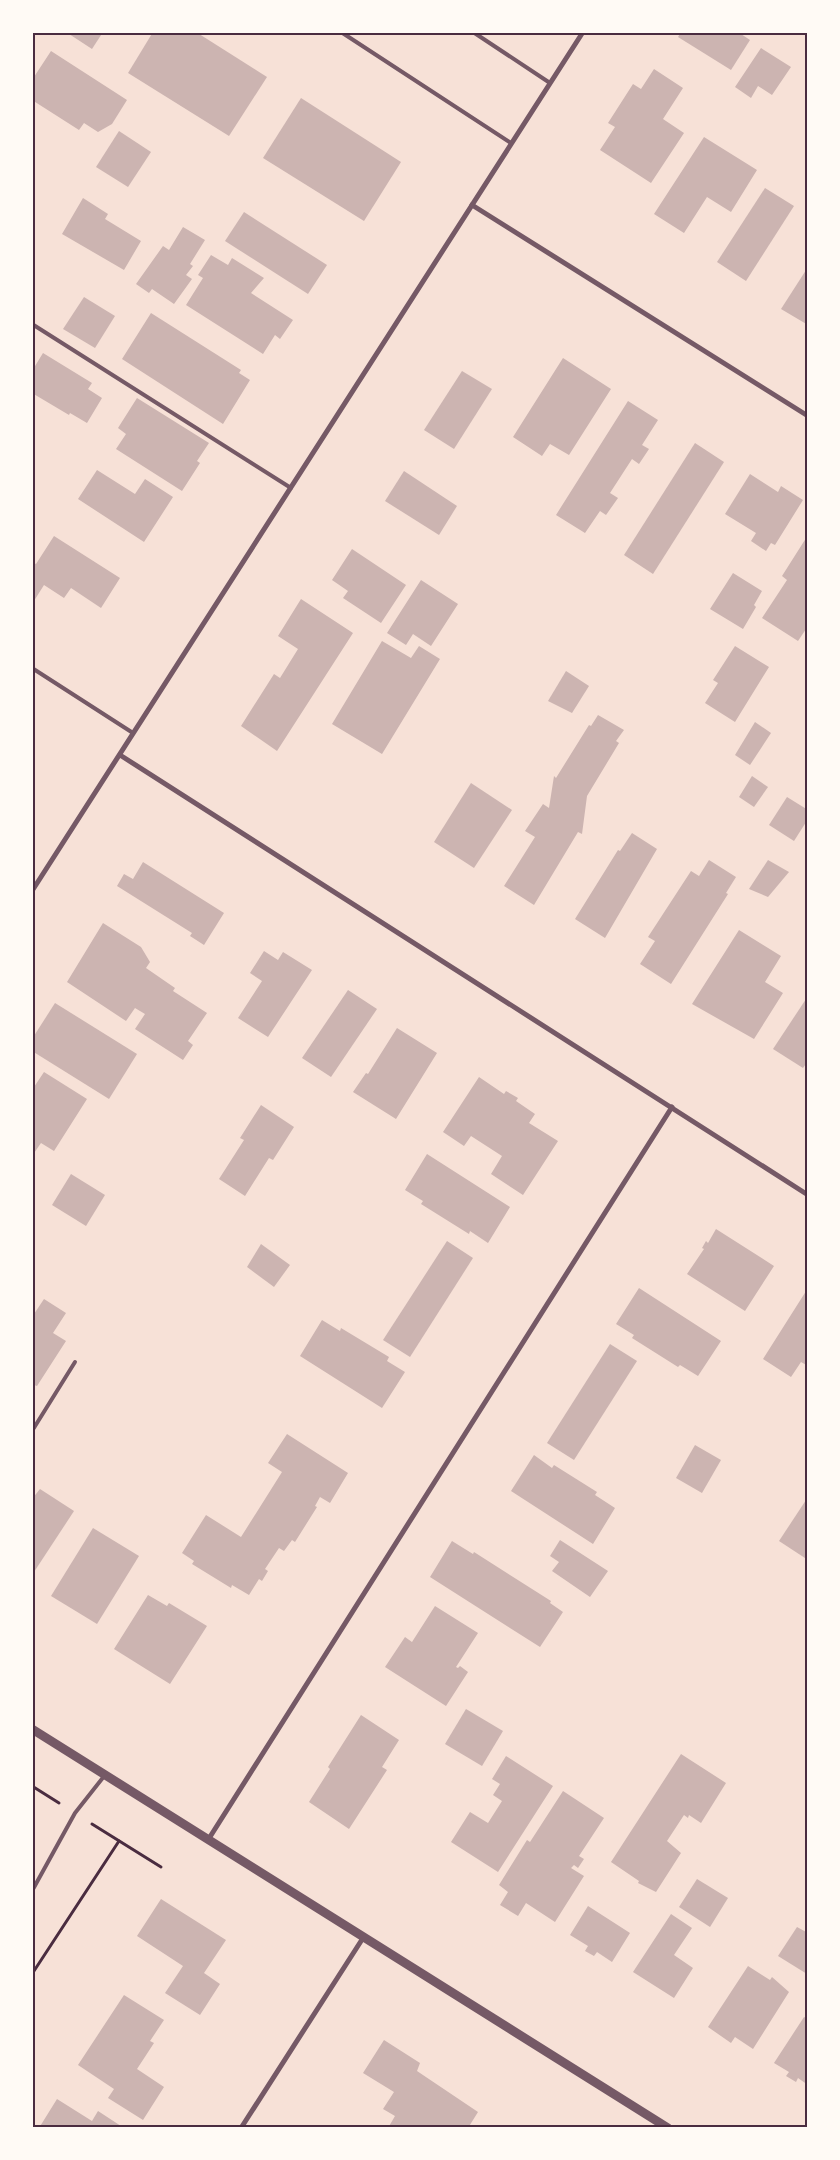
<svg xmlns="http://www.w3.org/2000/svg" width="840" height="2160" font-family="'Public Sans',sans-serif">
  <rect width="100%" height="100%" fill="#f7e1d7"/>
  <g fill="#ccb4b1">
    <path d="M66 32H103L92 49Z"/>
    <path d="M153 32H196L267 77 229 136 128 73Z"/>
    <path d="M681 32H738L750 40 731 70 678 37Z"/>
    <path d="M761 48 791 67 772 95 758 86 751 98 735 87Z"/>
    <path d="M51 51 127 100 112 124 98 132 84 123 79 130 32 100V80Z"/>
    <path d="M654 69 683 88 663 119 684 133 651 183 600 150 615 127 608 123 633 84 641 89Z"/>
    <path d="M301 98 401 162 364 221 263 158Z"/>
    <path d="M119 131 151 152 128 187 96 167Z"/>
    <path d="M704 137 757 170 731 212 707 197 684 233 654 214Z"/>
    <path d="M765 188 794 206 746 281 717 262Z"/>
    <path d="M83 198 108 214 105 219 141 241 124 270 62 234Z"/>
    <path d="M244 212 327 265 308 294 225 241Z"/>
    <path d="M183 227 205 240 190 264 193 266 186 275 192 279 174 304 152 289 149 293 136 284 163 246 169 250Z"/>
    <path d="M211 255 228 265 232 258 264 278 251 293 293 320 280 339 275 335 263 354 186 305 203 278 198 275Z"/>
    <path d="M808 267V325L781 309Z"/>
    <path d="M84 297 115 316 95 348 63 329Z"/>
    <path d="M151 313 241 370 239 373 250 380 223 424 122 359Z"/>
    <path d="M43 353 92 383 88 389 102 398 87 423 70 413 69 415 32 393V371Z"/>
    <path d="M563 358 611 389 569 455 550 444 542 456 513 437Z"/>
    <path d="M462 371 492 389 454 449 424 430Z"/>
    <path d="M137 398 209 443 197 461 200 463 182 491 116 449 126 434 118 428Z"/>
    <path d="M628 401 658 420 642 445 649 449 639 464 632 459 610 493 618 498 606 515 600 511 585 533 556 515Z"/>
    <path d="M695 443 724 462 653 574 624 555Z"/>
    <path d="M97 470 135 494 145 479 173 497 144 542 78 499Z"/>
    <path d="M404 471 457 506 439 535 385 501Z"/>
    <path d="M750 474 778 492 781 486 803 500 775 545 771 543 766 551 751 541 756 533 725 514Z"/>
    <path d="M808 535V626L798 641 762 618 787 580 782 576Z"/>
    <path d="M54 536 120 578 101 608 71 588 64 598 44 585 32 604V562L36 564Z"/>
    <path d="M352 549 406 585 381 623 343 598 348 591 332 580Z"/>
    <path d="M733 573 762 591 754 605 756 607 743 629 710 609Z"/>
    <path d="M421 580 458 604 431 646 413 634 406 645 387 633Z"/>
    <path d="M301 599 353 633 277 751 241 726 274 674 280 678 298 649 278 636Z"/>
    <path d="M382 641 411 658 419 646 440 659 382 754 332 724Z"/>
    <path d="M735 646 769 667 735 722 705 703 718 683 713 680Z"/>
    <path d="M566 671 589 686 572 713 548 701Z"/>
    <path d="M598 715 624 730 616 741 619 743 587 796 582 834 578 832 534 905 504 886 535 837 525 831 543 804 549 808 554 776 556 778 589 725 591 726Z"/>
    <path d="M755 722 771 733 750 765 735 755Z"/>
    <path d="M752 776 768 787 754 807 739 797Z"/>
    <path d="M471 783 512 810 474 868 434 842Z"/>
    <path d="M787 797 808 810V819L794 841 769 825Z"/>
    <path d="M632 833 657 849 605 938 575 919 618 850 620 851Z"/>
    <path d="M709 860 736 877 726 893 728 894 671 984 640 964 655 941 648 937 691 871 699 876Z"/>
    <path d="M768 860 789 872 768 897 749 889Z"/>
    <path d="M143 862 224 913 204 945 190 936 192 933 117 886 124 874 133 879Z"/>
    <path d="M103 923 141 947 150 962 146 968 175 988 173 991 207 1013 188 1041 193 1045 183 1060 135 1029 145 1014 135 1008 126 1021 67 982Z"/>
    <path d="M739 930 781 956 765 982 783 993 754 1039 692 1004Z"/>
    <path d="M264 951 278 960 283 952 312 970 268 1037 238 1018 262 981 250 973Z"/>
    <path d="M348 990 377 1009 331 1077 302 1058Z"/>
    <path d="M808 996V1061L803 1068 773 1049Z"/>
    <path d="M55 1003 137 1054 109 1099 32 1051V1039Z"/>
    <path d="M397 1028 437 1053 396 1119 353 1092 366 1073 368 1074Z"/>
    <path d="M44 1072 87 1099 54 1151 41 1143 32 1156V1090Z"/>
    <path d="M479 1077 504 1094 506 1091 518 1098 516 1101 535 1114 529 1123 558 1141 523 1195 491 1174 502 1156 471 1136 464 1146 443 1132Z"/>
    <path d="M261 1105 294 1127 273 1160 269 1158 245 1196 219 1179 244 1140 240 1138Z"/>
    <path d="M427 1154 510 1207 488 1243 470 1231 469 1234 421 1204 423 1201 405 1190Z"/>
    <path d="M71 1174 105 1195 86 1226 52 1205Z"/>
    <path d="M716 1229 774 1266 745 1311 687 1274 704 1249 702 1248 706 1241 708 1243Z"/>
    <path d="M447 1241 473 1258 410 1357 383 1340Z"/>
    <path d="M261 1244 290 1265 274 1287 247 1267Z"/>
    <path d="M639 1288 721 1341 698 1376 680 1365 678 1367 632 1338 634 1335 616 1324Z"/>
    <path d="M808 1288V1366L801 1362 791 1377 763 1359Z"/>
    <path d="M44 1299 66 1313 53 1333 66 1341 37 1386 34 1385 32 1387V1317Z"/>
    <path d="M322 1320 340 1331 341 1328 389 1357 387 1361 405 1372 382 1408 300 1356Z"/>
    <path d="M610 1344 637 1361 574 1460 547 1443Z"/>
    <path d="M287 1434 348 1473 330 1503 320 1497 315 1506 317 1507 295 1542 292 1540 284 1551 279 1548 265 1569 268 1571 262 1581 259 1579 249 1595 232 1585 231 1588 192 1564 194 1561 182 1553 206 1515 241 1537 282 1472 268 1463Z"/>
    <path d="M695 1445 721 1460 702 1493 676 1478Z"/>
    <path d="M534 1455 552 1468 554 1465 597 1492 595 1495 615 1508 593 1544 511 1491Z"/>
    <path d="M40 1489 74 1511 32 1575V1499Z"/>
    <path d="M808 1497V1560L779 1541Z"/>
    <path d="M93 1528 139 1556 97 1624 51 1596Z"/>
    <path d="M560 1540 608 1571 590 1597 552 1571 559 1562 550 1556Z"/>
    <path d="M452 1541 473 1554 474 1552 551 1601 550 1603 563 1612 540 1647 430 1577Z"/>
    <path d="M148 1595 167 1606 169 1603 207 1626 170 1684 114 1649Z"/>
    <path d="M435 1606 478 1633 456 1667 458 1668 460 1666 468 1672 446 1706 385 1667 405 1637 412 1642Z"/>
    <path d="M466 1709 503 1731 482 1766 445 1744Z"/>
    <path d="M361 1715 399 1740 382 1767 387 1770 349 1829 309 1802 330 1769 328 1767Z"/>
    <path d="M681 1754 726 1783 701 1823 689 1815 688 1818 684 1815 667 1841 681 1853 656 1892 638 1883 639 1881 611 1862Z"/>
    <path d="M506 1756 553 1786 498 1872 451 1842 470 1812 488 1823 502 1801 493 1795 500 1784 492 1779Z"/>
    <path d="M563 1791 604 1818 579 1856 584 1859 578 1868 574 1865 571 1868 584 1876 555 1922 526 1903 518 1916 500 1905 508 1892 499 1885 527 1840 530 1842Z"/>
    <path d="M697 1879 728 1898 710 1927 679 1907Z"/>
    <path d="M161 1899 226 1940 204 1973 220 1984 200 2015 165 1993 183 1966 137 1936Z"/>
    <path d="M588 1906 630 1933 612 1962 597 1952 594 1956 585 1951 588 1946 570 1935Z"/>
    <path d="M671 1914 692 1928 674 1955 693 1968 674 1998 633 1972Z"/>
    <path d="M797 1927 808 1933 807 1974 778 1956Z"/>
    <path d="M748 1966 770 1980 772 1977 789 1992 753 2049 735 2037 731 2043 708 2027Z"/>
    <path d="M124 1995 164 2020 150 2041 154 2043 137 2069 164 2087 143 2120 108 2098 114 2089 78 2065Z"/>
    <path d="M804 2017 808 2019V2085L798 2078 796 2082 786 2076 789 2072 774 2063Z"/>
    <path d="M384 2040 420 2063 417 2071 478 2112 468 2128H388L395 2116 383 2109 394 2092 363 2073Z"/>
    <path d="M57 2099 92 2121 98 2111 124 2128H39Z"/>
  </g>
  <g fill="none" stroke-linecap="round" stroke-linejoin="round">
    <g stroke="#4a2c40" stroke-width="3">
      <path d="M32 1786 59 1803"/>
      <path d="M92 1824 161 1867"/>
      <path d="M32 1974 119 1841"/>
    </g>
    <g stroke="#755966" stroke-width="4">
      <path d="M341 32 511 143"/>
      <path d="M473 32 550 83"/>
      <path d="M32 324 291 488"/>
      <path d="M32 668 133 733"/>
      <path d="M32 1431 75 1362"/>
      <path d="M32 1891 75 1813 105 1775"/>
    </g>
    <g stroke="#755966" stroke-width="5">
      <path d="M472 205 808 416"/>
      <path d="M120 755 808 1195"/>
      <path d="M32 891 583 32"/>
      <path d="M208 1840 672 1107"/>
      <path d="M241 2128 363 1938"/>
    </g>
    <path stroke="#755966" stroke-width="9" d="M32 1729 668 2128"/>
  </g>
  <rect width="840" height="2160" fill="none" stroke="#fffaf5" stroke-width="68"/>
  <rect x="34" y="34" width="772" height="2092" fill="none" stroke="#4a2c40" stroke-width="2"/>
</svg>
